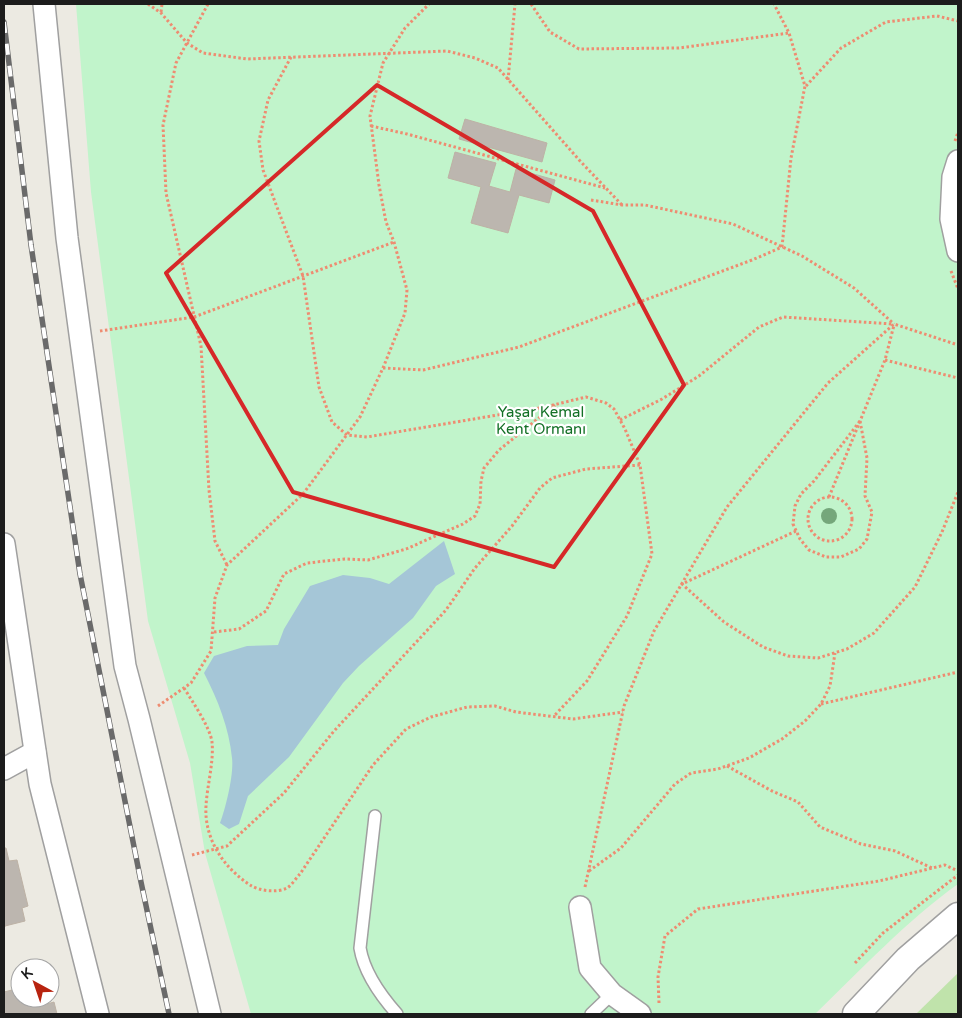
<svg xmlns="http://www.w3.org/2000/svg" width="962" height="1018" font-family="'Varela Round',sans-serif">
  <rect width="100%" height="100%" fill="#eceae2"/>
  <path fill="#c0e3ab" d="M958 973V1014H916Z"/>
  <path fill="#c1f4cb" d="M76 4H958V884C906 921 861 970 815 1014H251L205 853 190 763 148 621 91 192Z"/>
  <path fill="#a5c6d7" d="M444 541 455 574 436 586 413 618 359 666 343 683 289 757 248 796 239 824 229 829 220 823C226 807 234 774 232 758 229 728 218 700 204 673L214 656 247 646 278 645 284 629 310 586 343 575 370 578 389 584Z"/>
  <g fill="#bcb6af" stroke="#bdb2a5">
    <path d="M465 119 547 143 542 162 459 139Z"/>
    <path d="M455 152 496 163 489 186 510 192 516 169 555 180 549 203 519 195 508 233 471 223 481 187 448 178Z"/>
    <path d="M4 848H6L9 861 17 860 28 906 22 908 25 921 5 926 4 929Z"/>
    <path d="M16 989 20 998H45L47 1004 54 1002 57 1014H4V992Z"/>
  </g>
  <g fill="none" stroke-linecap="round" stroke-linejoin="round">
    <defs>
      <g id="service">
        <path d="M375 816 360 948C364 972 381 996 397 1014"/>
        <path d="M591 1014 612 994"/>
      </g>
      <g id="minor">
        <path d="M44 4 67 238 125 666 139 719 210 1014"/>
        <path d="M958 161 953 177 951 219 958 251"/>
        <path d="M4 544 40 784 98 1014"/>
        <path d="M4 769 35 752"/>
        <path d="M580 907 590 968 612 994 640 1014"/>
      </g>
      <path id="tertiary" d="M856 1014 908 959 958 916"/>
    </defs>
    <use href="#service" stroke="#a0a0a0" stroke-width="14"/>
    <use href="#minor" stroke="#a0a0a0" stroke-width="24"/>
    <use href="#tertiary" stroke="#a0a0a0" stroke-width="29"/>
    <g stroke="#ee8c71" stroke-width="3" stroke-dasharray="2.5 2.5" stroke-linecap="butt">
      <path d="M148 4 161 13 187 43 203 53 247 59 447 51 475 58 498 68 581 162 622 205"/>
      <path d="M208 4 176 63 163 125 166 193 201 346 209 490 215 541 227 565"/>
      <path d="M531 4 550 32 579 49 679 48 789 33"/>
      <path d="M161 12 162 4"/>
      <path d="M291 57 268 100 259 141 263 170 303 276 319 387 332 422 347 435 367 437 545 407 586 397 606 403 614 409 625 429 640 465 652 554 627 616 587 681 554 716"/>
      <path d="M508 80 515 4"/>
      <path d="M806 86 841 48 886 22 937 16 958 21"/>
      <path d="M371 126 407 134 605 188"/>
      <path d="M955 141 958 132"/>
      <path d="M591 200 622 205H645L733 224 802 256 854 288 894 324"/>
      <path d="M951 271 958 289"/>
      <path d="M100 331 194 317 394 242"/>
      <path d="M885 360 958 378"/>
      <path d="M383 368 423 370 519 347 752 260 782 247 791 158 805 86 789 33 774 4"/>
      <path d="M620 420 662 399 699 376 759 327 783 317 893 324"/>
      <path d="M860 421 867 458 865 496 872 512 867 539 859 549 841 557H826L809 550 800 539 793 524 795 506 801 494 814 481Z"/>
      <circle cx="830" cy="519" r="22"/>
      <path d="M829 497 885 360 894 325"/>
      <path d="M796 531 682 584 724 622 763 647 788 656 818 658 847 649 874 633 915 587 942 532 958 492"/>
      <path d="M214 632 239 629 266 611 284 574 307 563 345 559 368 560 406 549 463 524 475 516 480 504 481 481 484 468 499 450 555 405"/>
      <path d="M184 688C192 701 210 727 212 742 214 762 207 786 206 806 204 839 224 868 250 885 259 891 277 893 287 888 292 885 296 878 300 874L373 765 406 729 431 717 467 707 495 706 516 712 573 719 623 712"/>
      <path d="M821 704 958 672"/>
      <path d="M158 706 191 683 211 651 215 598 227 565 303 494 360 417 383 368 405 313 407 290 394 242 386 222 379 185 370 116 383 63 405 28 429 4"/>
      <path d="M727 766 772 791 798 802 820 827 861 844 895 851 932 868"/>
      <path d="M192 855 227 846 284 793 334 731 446 610 475 568 512 526 540 488 552 478 586 469 640 465"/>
      <path d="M589 871 621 848 675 784 691 773 718 769 749 758 782 739 805 721 821 704 830 686 835 653"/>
      <path d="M585 887 624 706 654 631 727 507 828 383 894 324 958 345"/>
      <path d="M855 963 883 933 958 875"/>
      <path d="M659 1003 658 977 665 936 698 909 879 881 945 865 958 871"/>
    </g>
    <use href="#service" stroke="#fff" stroke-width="11"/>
    <use href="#minor" stroke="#fff" stroke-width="21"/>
    <use href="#tertiary" stroke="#fff" stroke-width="26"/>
    <defs>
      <path id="rail" d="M4 22 31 245 80 574 141 882 169 1014"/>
    </defs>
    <use href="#rail" stroke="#6a6a6a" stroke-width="5.5"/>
    <use href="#rail" stroke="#fff" stroke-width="4" stroke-dasharray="11" stroke-linecap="butt"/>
  </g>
  <circle fill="#75a77b" cx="829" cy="516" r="8"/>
  <path fill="none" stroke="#d62828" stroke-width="4" stroke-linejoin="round" d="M377 85 593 211 684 385 554 567 293 492 166 273Z"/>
  <g text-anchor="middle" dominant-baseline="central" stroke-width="4.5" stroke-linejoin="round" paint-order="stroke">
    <g font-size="15" fill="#137026" stroke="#fff">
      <text x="541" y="412">Yaşar Kemal<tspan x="541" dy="17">Kent Ormanı</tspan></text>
    </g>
  </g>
  <rect width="962" height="1018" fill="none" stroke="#1c1c1c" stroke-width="10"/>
  <g transform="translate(35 983) rotate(320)"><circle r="24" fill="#ffffff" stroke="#a4a4a4"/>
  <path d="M0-4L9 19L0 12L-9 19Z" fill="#b8230f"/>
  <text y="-8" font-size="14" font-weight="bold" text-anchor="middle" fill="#1c1c1c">K</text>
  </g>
</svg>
